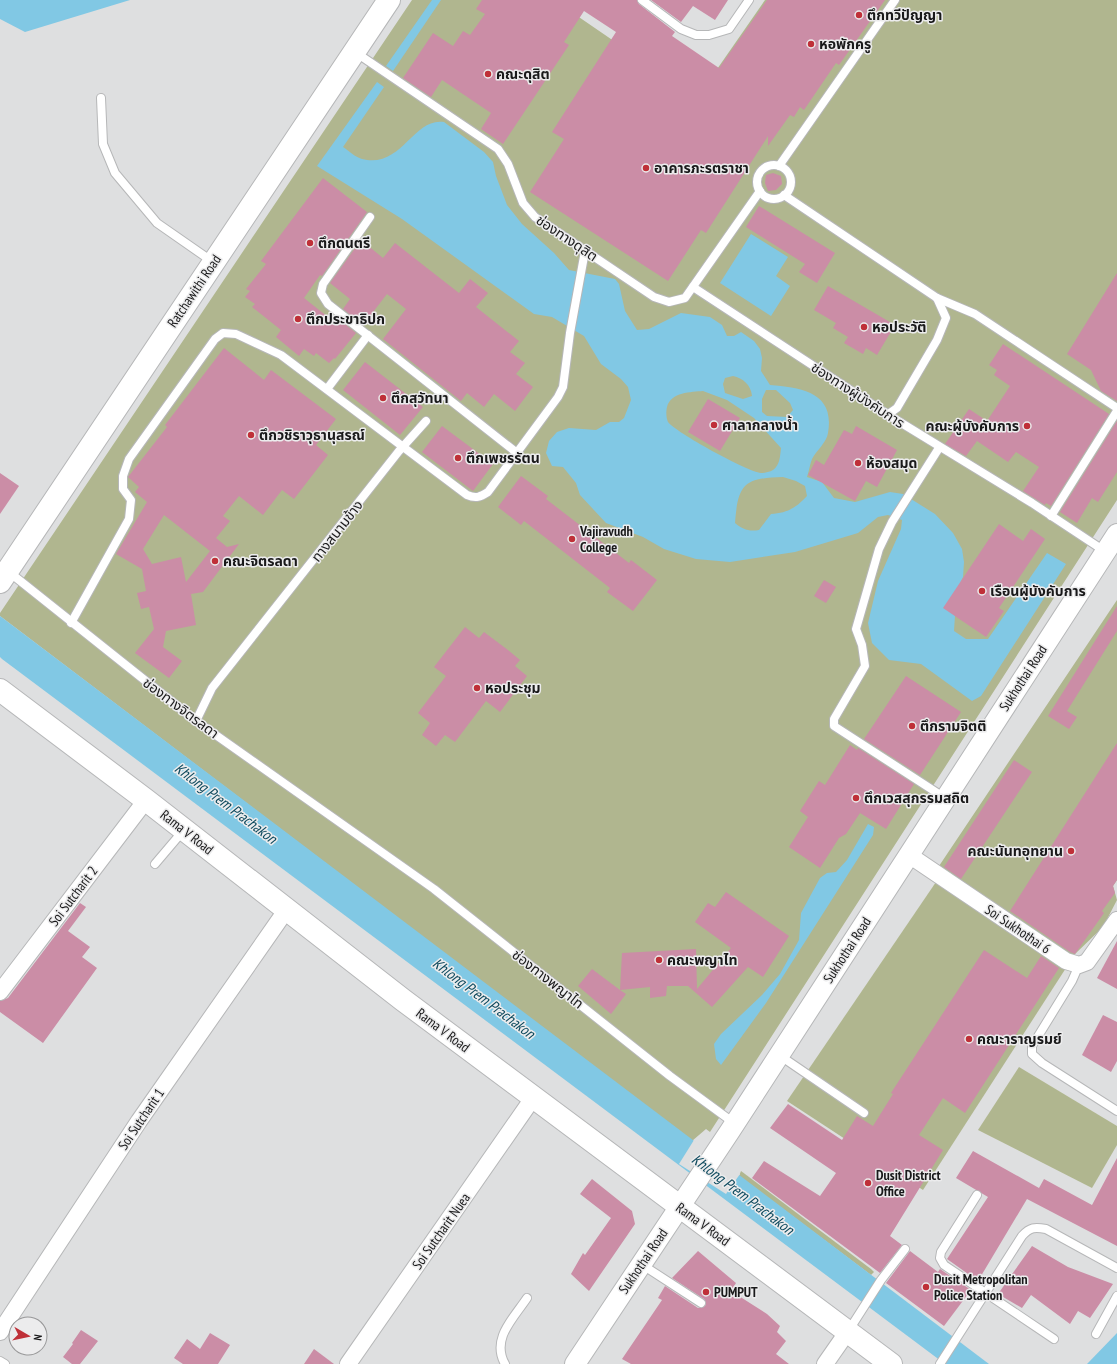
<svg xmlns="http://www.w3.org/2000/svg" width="1117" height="1364" font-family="'PT Sans Narrow','Noto Sans Thai',sans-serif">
  <rect width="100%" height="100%" fill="#dedfe0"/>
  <g fill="#b0b68f">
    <path d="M412 0H554L697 98 765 0H1117V500L710 1132 706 1129 692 1141 0 616V613Z"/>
    <path d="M1117 600V880L1113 886 1117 900 1103 927 1074 955 1069 957 939 866Z"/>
    <path d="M936 882 1066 968 923 1190 787 1101Z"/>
    <path d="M1019 1067 1117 1126V1145L1092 1188 978 1130Z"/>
    <path d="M741 1171 871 1269 874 1272 871 1275 739 1176Z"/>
  </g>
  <g fill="#81c8e4" fill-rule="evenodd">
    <path d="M0 0H130L25 32 0 19Z"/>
    <path d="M432 0H441L393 71 386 66Z"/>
    <path d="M377 82 384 87 343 147C349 151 355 157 362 159 402 169 413 117 444 122L484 152 493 162 496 176 507 205 522 224 554 253 569 270 615 279 619 284 625 311 637 330 649 329 681 313 710 317 722 325 727 336H734L741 332 754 341 760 349 762 358 761 371 770 385C802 388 835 392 828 433 827 442 816 451 812 459 810 464 809 471 807 477L822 482 834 498 855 502 890 492 903 494 935 514 953 533 962 549 964 562 963 577 948 609 955 615 954 631 966 639H988L1047 553 1066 564 981 696 972 701 921 664 889 660 872 643 868 623 878 581 901 529 902 520 888 515 878 517 858 533 795 552 730 562 696 559 664 549 643 537 606 523 580 495 576 483 563 467 552 466 546 453 549 441 557 432 569 428 596 430 610 422H619L624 418 631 400 628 387 621 379 601 364 584 336 552 317 534 314 402 219 317 166ZM733 376C743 378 751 385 752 396L743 399 725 393 723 384 725 378ZM766 390H776L790 403 793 410 787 417 767 416 762 412V399ZM703 391 727 400 754 418 781 448C780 456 780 465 773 470 770 472 764 473 761 473 748 472 675 432 668 422 666 418 666 411 667 407 671 392 691 392 703 391ZM783 477 796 481 805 486 807 496C796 508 787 513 771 514L759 530C749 532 742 529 735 523 738 484 744 478 783 477Z"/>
    <path d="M751 234 788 257 776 276 790 286 771 316 720 283Z"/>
    <path d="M0 616 989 1364H945L2 659 0 657Z"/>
    <path d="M868 824 874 827 873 835 766 1003 721 1065 716 1059 714 1044 721 1034 762 995 780 974 799 940 801 913 820 878 827 873 836 872 847 860Z"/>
    <path d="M1117 1333V1364H1087Z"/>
  </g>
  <path fill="#dedfe0" d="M694 1140 740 1174 726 1194 679 1164Z"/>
  <g fill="#cb8da6" fill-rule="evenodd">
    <path d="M482 0H637L639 4 675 32 672 36 719 68 767 0H885L839 65 836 63 804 110 800 107 794 117 790 115 768 146V136L706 233 701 230 668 281 530 192 564 139 552 132 616 32 584 11 564 42 569 45 503 144 481 129 491 113 442 80 431 97 403 78 433 33 453 46 463 31 470 35 485 14 476 9Z"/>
    <path d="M651 0H728L715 20 693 6 681 22Z"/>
    <path d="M773 173 781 176 782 184 776 190 768 191 765 183 766 175Z"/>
    <path d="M323 178 367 212 322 276 320 275 304 298 333 321 336 317 356 333 335 359 334 358 329 363 316 353 314 356 304 349 299 356 276 337 281 330 252 307 255 304 245 297 250 291 246 289 266 264 261 261Z"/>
    <path d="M759 206 835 253 817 283 799 272 805 264 746 227Z"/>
    <path d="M361 240 383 258 395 243 459 293 470 279 488 293 476 307 519 341 510 352 525 363 516 374 533 387 515 411 494 394 484 407 467 393 461 401 383 339 406 309 387 294 363 325 343 309 350 299 330 283Z"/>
    <path d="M1117 273V401L1101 391 1091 370 1067 354Z"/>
    <path d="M828 286 895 325 877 355 866 348 863 354 844 343 848 337 833 328 836 323 814 310Z"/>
    <path d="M1003 344 1109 414 1051 506 1046 503 1045 505 1023 491 1039 467 1016 452 1008 462 977 441 966 456 945 444 969 409 987 421 1010 386 994 375 997 370 989 365Z"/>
    <path d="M224 348 264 380 271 370 336 419 316 445 328 455 294 499 282 490 263 515 239 496 223 516 230 521 216 538 227 547 239 544 203 592 191 594 196 625 166 631 163 647 182 661 169 678 135 653 154 629 149 607 141 609 137 593 146 591 142 569 116 554 147 502 135 492 139 487 128 477 167 427 165 425ZM164 515 210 551 186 582 181 557 152 564 143 549Z"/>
    <path d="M365 362 423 407 400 435 343 390Z"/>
    <path d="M708 399 740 418 720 451 688 432Z"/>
    <path d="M1117 421V472L1098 502 1092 498 1077 523 1060 512Z"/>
    <path d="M442 426 493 464 473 491 422 452Z"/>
    <path d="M856 426 897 450 877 487 866 481 855 501 808 475 816 460 824 465 844 430 852 434Z"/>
    <path d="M0 473 19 486 0 514Z"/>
    <path d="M521 476 548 496 546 499 629 563 631 560 657 580 633 611 607 592 610 588 524 521 521 525 498 507Z"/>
    <path d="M999 524 1023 541 1031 529 1045 539 999 608 1004 611 986 637 943 608Z"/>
    <path d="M824 580 836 587 826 603 814 596Z"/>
    <path d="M1117 606V631L1067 711 1077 717 1069 729 1048 716Z"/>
    <path d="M465 627 479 638 484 632 508 650 520 660 515 666 527 676 500 712 486 701 455 742 445 735 436 746 422 735 430 723 418 713 446 676 434 667Z"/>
    <path d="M906 676 961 712 920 775 864 739Z"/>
    <path d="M1117 743V880L1113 886 1115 893 1102 911 1104 913 1075 954 1070 952 1010 911Z"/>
    <path d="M850 745 857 750 858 748 914 784 886 829 860 813 846 834 839 838 820 868 789 847 808 817 800 811 819 781 825 785Z"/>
    <path d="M1014 760 1032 772 961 879 944 867Z"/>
    <path d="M726 892 789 936 763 977 748 967 712 1007 688 986H667L666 996 650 998V987L620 990 626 994 611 1014 578 986 592 969 620 990 622 953 696 949 697 989 731 948 695 922 708 903 715 907Z"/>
    <path d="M80 903 86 907 68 931 90 947 82 957 97 968 43 1043 0 1012V1001L8 998Z"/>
    <path d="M1117 941V989L1097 978Z"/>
    <path d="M984 950 1027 978 1041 956 1059 968 965 1113 943 1098 919 1135 943 1150 890 1236 902 1245 880 1273 752 1178 764 1161 820 1196 836 1173 770 1128 788 1104 842 1140 857 1116 873 1126 893 1094 891 1093Z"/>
    <path d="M1103 1015 1117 1022V1061L1111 1072 1082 1055Z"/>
    <path d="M973 1151 1039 1188 1044 1179 1092 1205 1117 1158V1246L1027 1199 978 1281 947 1259 988 1197 956 1178Z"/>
    <path d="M592 1179 632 1211 635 1224 589 1291 571 1274 583 1253 585 1255 611 1218 580 1194Z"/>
    <path d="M1032 1246 1068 1267 1113 1284 1090 1318 1078 1311 1070 1324 1031 1295 1022 1308 998 1294Z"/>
    <path d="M698 1251 736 1283 731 1291 767 1314 780 1326 777 1332 786 1341 776 1354 789 1364H631L622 1359 662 1300 658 1298 665 1286 698 1308 705 1306 706 1303 704 1299 672 1278Z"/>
    <path d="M910 1251 938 1272 940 1269 971 1290 944 1326 886 1283Z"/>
    <path d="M81 1330 98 1341 80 1364H72L63 1357 73 1344 72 1343Z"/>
    <path d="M210 1333 230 1345 218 1364H183L174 1358 187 1339 200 1349Z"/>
    <path d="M314 1349 334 1364H304Z"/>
  </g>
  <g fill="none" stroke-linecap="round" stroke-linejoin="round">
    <defs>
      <g id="service">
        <path d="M642 0 681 29 696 35H709L729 29 749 0"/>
        <path d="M355 52 498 149 508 164 523 203 535 217 654 297 669 302 685 298 760 191"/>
        <path d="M101 98 103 144 115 173 157 223 213 262"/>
        <circle cx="774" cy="182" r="17"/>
        <path d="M779 166 895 0"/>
        <path d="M784 195 937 298 946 318 937 340 897 408 887 415"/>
        <path d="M370 217 323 284 321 293 328 304 517 453"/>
        <path d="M693 287 890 416 1032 503 1106 552"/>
        <path d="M937 298 975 314 1117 408"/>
        <path d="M327 389 368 335"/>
        <path d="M939 448 892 522 879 549 856 629 862 645 865 666 834 719V726L945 798"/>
        <path d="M1051 516 1117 411"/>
        <path d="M9 572 196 721 434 889 670 1076 734 1123"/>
        <path d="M71 623 129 519 131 500 123 489V476L129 459 215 339 223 333 236 334 281 355 467 495C476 499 480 497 488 492L558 397 563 387 570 333 585 251"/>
        <path d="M196 721 212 688 399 451 426 421"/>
        <path d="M155 864 183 831"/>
        <path d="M1079 965 1072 981 1032 1046V1054L1042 1063 1117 1111"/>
        <path d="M779 1055 864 1113"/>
        <path d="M977 1195 941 1252 940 1258 944 1265 1054 1339"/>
        <path d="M641 1264 701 1303"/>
        <path d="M849 1330 881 1280 905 1249"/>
        <path d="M1096 1334 1117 1296"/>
        <path d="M0 1361 5 1364"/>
        <path d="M505 1364C491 1339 513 1319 527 1298"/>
        <path d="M940 1364 1022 1236C1030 1227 1035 1227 1046 1229L1117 1268"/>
      </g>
      <g id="minor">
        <path d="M909 855 1066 961 1079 965 1087 962 1117 920"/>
        <path d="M0 992 146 800"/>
        <path d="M0 1332 139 1121 287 909"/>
        <path d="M348 1364 533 1098"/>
        <path d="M825 1364 848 1331"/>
      </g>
      <path id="tertiary" d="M575 1364 730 1131 1117 534"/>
      <path id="secondary" d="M0 690 146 800 403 1000 891 1364"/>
      <path id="primary" d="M0 582 389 0"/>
    </defs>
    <use href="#service" stroke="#b6b7b8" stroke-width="10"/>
    <use href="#minor" stroke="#b6b7b8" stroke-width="18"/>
    <use href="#tertiary" stroke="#b6b7b8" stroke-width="22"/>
    <use href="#secondary" stroke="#b6b7b8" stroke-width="24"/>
    <use href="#primary" stroke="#b6b7b8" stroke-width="24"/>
    <use href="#service" stroke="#fff" stroke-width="8"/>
    <use href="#minor" stroke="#fff" stroke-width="16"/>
    <use href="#tertiary" stroke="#fff" stroke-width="20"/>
    <use href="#secondary" stroke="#fff" stroke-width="22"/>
    <use href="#primary" stroke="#fff" stroke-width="22"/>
  </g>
  <g fill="#bf3038" stroke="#ececed" stroke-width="1.5">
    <circle cx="859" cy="15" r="4"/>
    <circle cx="811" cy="44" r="4"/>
    <circle cx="488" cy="74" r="4"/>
    <circle cx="646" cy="168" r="4"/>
    <circle cx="310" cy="243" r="4"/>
    <circle cx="298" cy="319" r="4"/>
    <circle cx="864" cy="327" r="4"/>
    <circle cx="383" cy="398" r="4"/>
    <circle cx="714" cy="425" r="4"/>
    <circle cx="1027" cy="426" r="4"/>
    <circle cx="251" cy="435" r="4"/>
    <circle cx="458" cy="458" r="4"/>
    <circle cx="858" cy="463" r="4"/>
    <circle cx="572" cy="539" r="4"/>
    <circle cx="215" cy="561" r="4"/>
    <circle cx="982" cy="591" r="4"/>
    <circle cx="477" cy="688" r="4"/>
    <circle cx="912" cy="726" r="4"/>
    <circle cx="856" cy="798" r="4"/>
    <circle cx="1071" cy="851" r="4"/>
    <circle cx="659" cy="960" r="4"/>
    <circle cx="969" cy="1039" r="4"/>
    <circle cx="868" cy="1183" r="4"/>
    <circle cx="926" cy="1287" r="4"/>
    <circle cx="706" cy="1292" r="4"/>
  </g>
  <g text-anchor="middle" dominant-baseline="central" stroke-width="3" stroke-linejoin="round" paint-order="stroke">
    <g font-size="14" font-weight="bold" fill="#19191a" stroke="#ececed" text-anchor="start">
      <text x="867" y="15">ตึกทวีปัญญา</text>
      <text x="819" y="44">หอพักครู</text>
      <text x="496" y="74">คณะดุสิต</text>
      <text x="654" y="168">อาคารภะรตราชา</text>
      <text x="318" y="243">ตึกดนตรี</text>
      <text x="306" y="319">ตึกประขาธิปก</text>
      <text x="872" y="327">หอประวัติ</text>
      <text x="391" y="398">ตึกสุวัทนา</text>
      <text x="722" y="425">ศาลากลางน้ำ</text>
      <text x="1019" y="426" text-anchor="end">คณะผู้บังคับการ</text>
      <text x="259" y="435">ตึกวชิราวุธานุสรณ์</text>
      <text x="466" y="458">ตึกเพชรรัตน</text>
      <text x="866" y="463">ห้องสมุด</text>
      <text x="580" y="531">Vajiravudh<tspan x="580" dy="16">College</tspan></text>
      <text x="223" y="561">คณะจิตรลดา</text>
      <text x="990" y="591">เรือนผู้บังคับการ</text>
      <text x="485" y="688">หอประชุม</text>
      <text x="920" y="726">ตึกรามจิตติ</text>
      <text x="864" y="798">ตึกเวสสุกรรมสถิต</text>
      <text x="1063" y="851" text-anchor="end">คณะนันทอุทยาน</text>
      <text x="667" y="960">คณะพญาไท</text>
      <text x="977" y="1039">คณะาราญรมย์</text>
      <text x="876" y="1175">Dusit District<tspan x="876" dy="16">Office</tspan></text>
      <text x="934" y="1279">Dusit Metropolitan<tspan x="934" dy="16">Police Station</tspan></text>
      <text x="714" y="1292">PUMPUT</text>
    </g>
    <g font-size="14" fill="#19191a" stroke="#ececed">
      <text transform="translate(567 238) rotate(34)">ช่องทางดุสิต</text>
      <text transform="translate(194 291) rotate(-56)">Ratchawithi Road</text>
      <text transform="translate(858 395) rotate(33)">ช่องทางผู้บังคับการ</text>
      <text transform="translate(337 531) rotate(-52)">ทางสนามข้าง</text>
      <text transform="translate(1023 678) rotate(-57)">Sukhothai Road</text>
      <text transform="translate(181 708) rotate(37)">ช่องทางจิตรลดา</text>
      <text transform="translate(187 832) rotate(38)">Rama V Road</text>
      <text transform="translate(73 896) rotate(-53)">Soi Sutcharit 2</text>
      <text transform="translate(1018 929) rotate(34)">Soi Sukhothai 6</text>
      <text transform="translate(847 950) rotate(-57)">Sukhothai Road</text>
      <text transform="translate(548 979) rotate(38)">ช่องทางพญาไท</text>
      <text transform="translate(443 1030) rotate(37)">Rama V Road</text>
      <text transform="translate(141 1119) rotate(-56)">Soi Sutcharit 1</text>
      <text transform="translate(703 1224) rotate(36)">Rama V Road</text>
      <text transform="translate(441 1231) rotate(-55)">Soi Sutcharit Nuea</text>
      <text transform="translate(643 1261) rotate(-56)">Sukhothai Road</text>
    </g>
    <g font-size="15" font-style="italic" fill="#0e4a5e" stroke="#ececed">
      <text transform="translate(226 803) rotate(37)">Khlong Prem Prachakon</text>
      <text transform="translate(484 998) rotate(37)">Khlong Prem Prachakon</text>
      <text transform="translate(743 1194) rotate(37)">Khlong Prem Prachakon</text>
    </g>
  </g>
  <g transform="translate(28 1336) rotate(99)"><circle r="19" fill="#ececed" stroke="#989899"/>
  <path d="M0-3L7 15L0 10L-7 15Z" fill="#bf3038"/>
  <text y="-6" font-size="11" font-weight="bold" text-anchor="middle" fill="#19191a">N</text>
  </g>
</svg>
